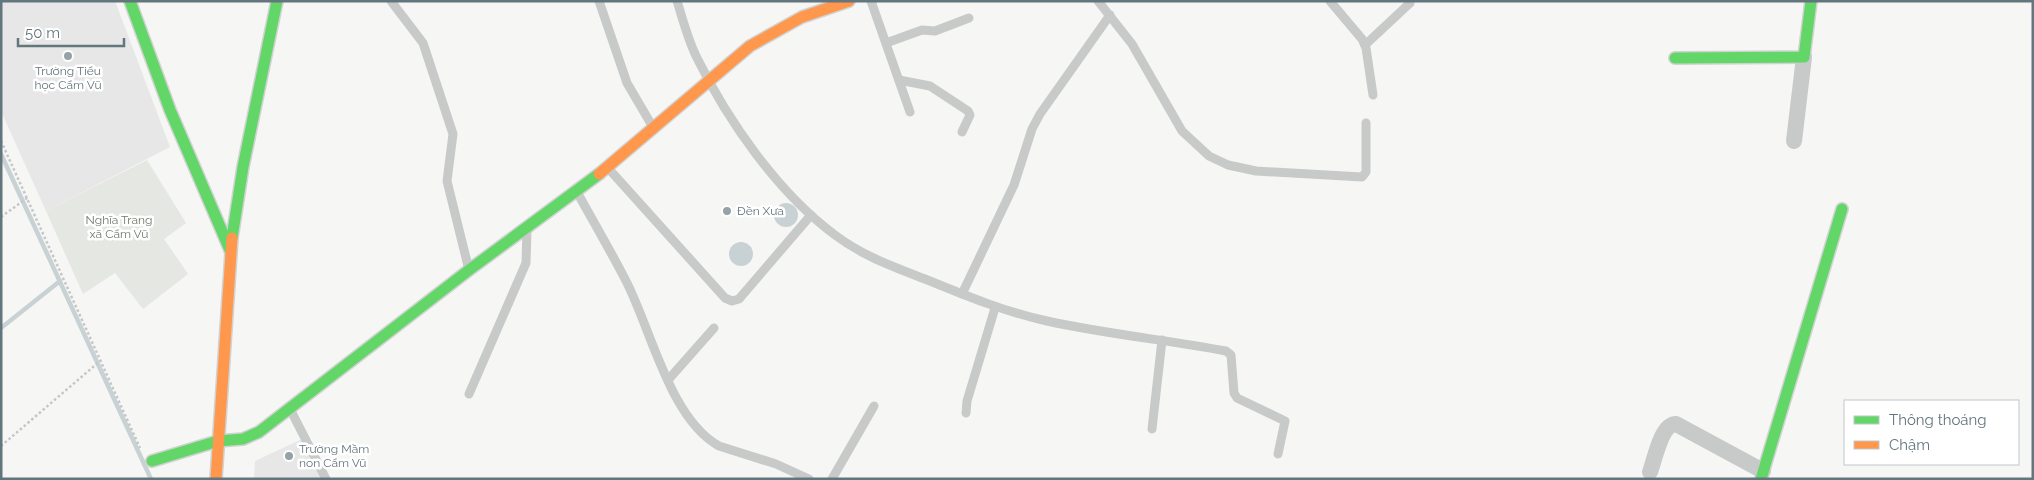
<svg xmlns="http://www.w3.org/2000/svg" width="2034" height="480" font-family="Raleway,sans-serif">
  <rect width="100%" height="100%" fill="#f6f6f5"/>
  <g fill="#e6e7e6">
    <path d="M1 1H115L170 147 46 211 1 111Z"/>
    <path d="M302 439 322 479H254L255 461Z"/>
  </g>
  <path fill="#e5e7e2" d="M147 160 186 223 164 239 188 274 143 309 115 273 83 294 46 211Z"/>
  <g fill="#c8d2d4">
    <circle cx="786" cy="215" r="12"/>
    <circle cx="741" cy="254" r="12"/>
  </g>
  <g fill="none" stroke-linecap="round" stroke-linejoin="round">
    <g stroke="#c8d2d4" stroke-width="4.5">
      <path d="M1 154 151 479"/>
      <path d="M1 328 60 281"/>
    </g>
    <defs>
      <g id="fast">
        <path d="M130 1 170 110 230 250"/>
        <path d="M1675 58 1804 57 1811 1"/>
        <path d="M232 238 243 167 277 1"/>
        <path d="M152 461 218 441 243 439 259 432 469 270 599 174"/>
        <path d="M1761 479 1842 209"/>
      </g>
      <g id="slow">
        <path d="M599 174 750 46 802 17 849 1"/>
        <path d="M216 479 232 238"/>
      </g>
    </defs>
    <use href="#fast" stroke="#d1d3d3" stroke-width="14"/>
    <use href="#slow" stroke="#d1d3d3" stroke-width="14"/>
    <g stroke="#c5c6c7" stroke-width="2.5" stroke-dasharray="2.5 2.5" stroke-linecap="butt">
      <path d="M1 141 140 448"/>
      <path d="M1 217 27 198"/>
      <path d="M1 446 100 361"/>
    </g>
    <g stroke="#c8caca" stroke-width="9">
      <path d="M391 1 423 43 453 134 447 181 469 270"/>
      <path d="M599 1 627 83 654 129"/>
      <path d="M677 1C683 20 688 40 697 58 728 121 778 193 835 235 864 257 897 268 930 281 969 297 1006 312 1047 321 1106 334 1167 340 1226 351L1231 355 1234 393 1237 398 1285 421 1278 454"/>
      <path d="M871 1 910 112"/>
      <path d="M1098 1 1132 44 1182 131 1209 156 1228 165 1256 171 1362 177 1366 172V123"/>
      <path d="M1330 1 1362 39 1366 48 1373 95"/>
      <path d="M886 43 922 30 935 31 969 18"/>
      <path d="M1365 45 1410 3 1408 1"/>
      <path d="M899 80 930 86 968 111 970 115 962 132"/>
      <path d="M608 168 725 298 732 301 739 299 811 215"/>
      <path d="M577 192C593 221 610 250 625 279 651 328 669 418 719 446L776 464 809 479"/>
      <path d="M962 294 1014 185 1032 129 1040 114 1110 15"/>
      <path d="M668 380 714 328"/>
      <path d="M469 394 526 263 527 229"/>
      <path d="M290 409 326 479"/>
      <path d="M966 413 967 401 995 308"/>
      <path d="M1152 429 1162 340"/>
      <path d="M832 479 874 406"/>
    </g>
    <g stroke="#c8caca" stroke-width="16">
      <path d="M1794 141 1804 57"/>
      <path d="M1650 472C1655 459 1661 424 1676 424L1763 471"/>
    </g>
    <use href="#fast" stroke="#63d668" stroke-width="11"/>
    <use href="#slow" stroke="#ff974d" stroke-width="11"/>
  </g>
  <g fill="#96a2a7" stroke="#fff" stroke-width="2">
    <circle cx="68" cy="56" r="5"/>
    <circle cx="727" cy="211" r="5"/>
    <circle cx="289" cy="456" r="5"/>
  </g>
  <g text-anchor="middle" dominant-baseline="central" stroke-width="5" stroke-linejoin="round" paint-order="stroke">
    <g font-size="12" fill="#63757d" stroke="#fff" text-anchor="start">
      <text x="68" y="71" text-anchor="middle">Trường Tiểu<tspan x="68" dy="14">học Cẩm Vũ</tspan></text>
      <text x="737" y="211">Đền Xưa</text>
      <text x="299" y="449">Trường Mầm<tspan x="299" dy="14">non Cẩm Vũ</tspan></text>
    </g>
    <g font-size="12" fill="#6c7b66" stroke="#fff">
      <text x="119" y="220">Nghĩa Trang<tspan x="119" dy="14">xã Cẩm Vũ</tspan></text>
    </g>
  </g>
  <rect width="2034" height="480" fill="none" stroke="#63757d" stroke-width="5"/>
  <rect x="1844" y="400" width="175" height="65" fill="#ffffff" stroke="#c1c8cb"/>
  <rect x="1854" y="416" width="25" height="8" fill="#63d668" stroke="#c1c8cb"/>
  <text x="1889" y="425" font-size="15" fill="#63757d">Thông thoáng</text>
  <rect x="1854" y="441" width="25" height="8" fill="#ff974d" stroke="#c1c8cb"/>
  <text x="1889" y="450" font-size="15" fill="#63757d">Chậm</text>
  <path d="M18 38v8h106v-8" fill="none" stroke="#63757d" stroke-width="2.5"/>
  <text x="25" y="38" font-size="15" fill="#63757d" stroke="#ffffff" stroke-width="4" paint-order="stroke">50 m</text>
</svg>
